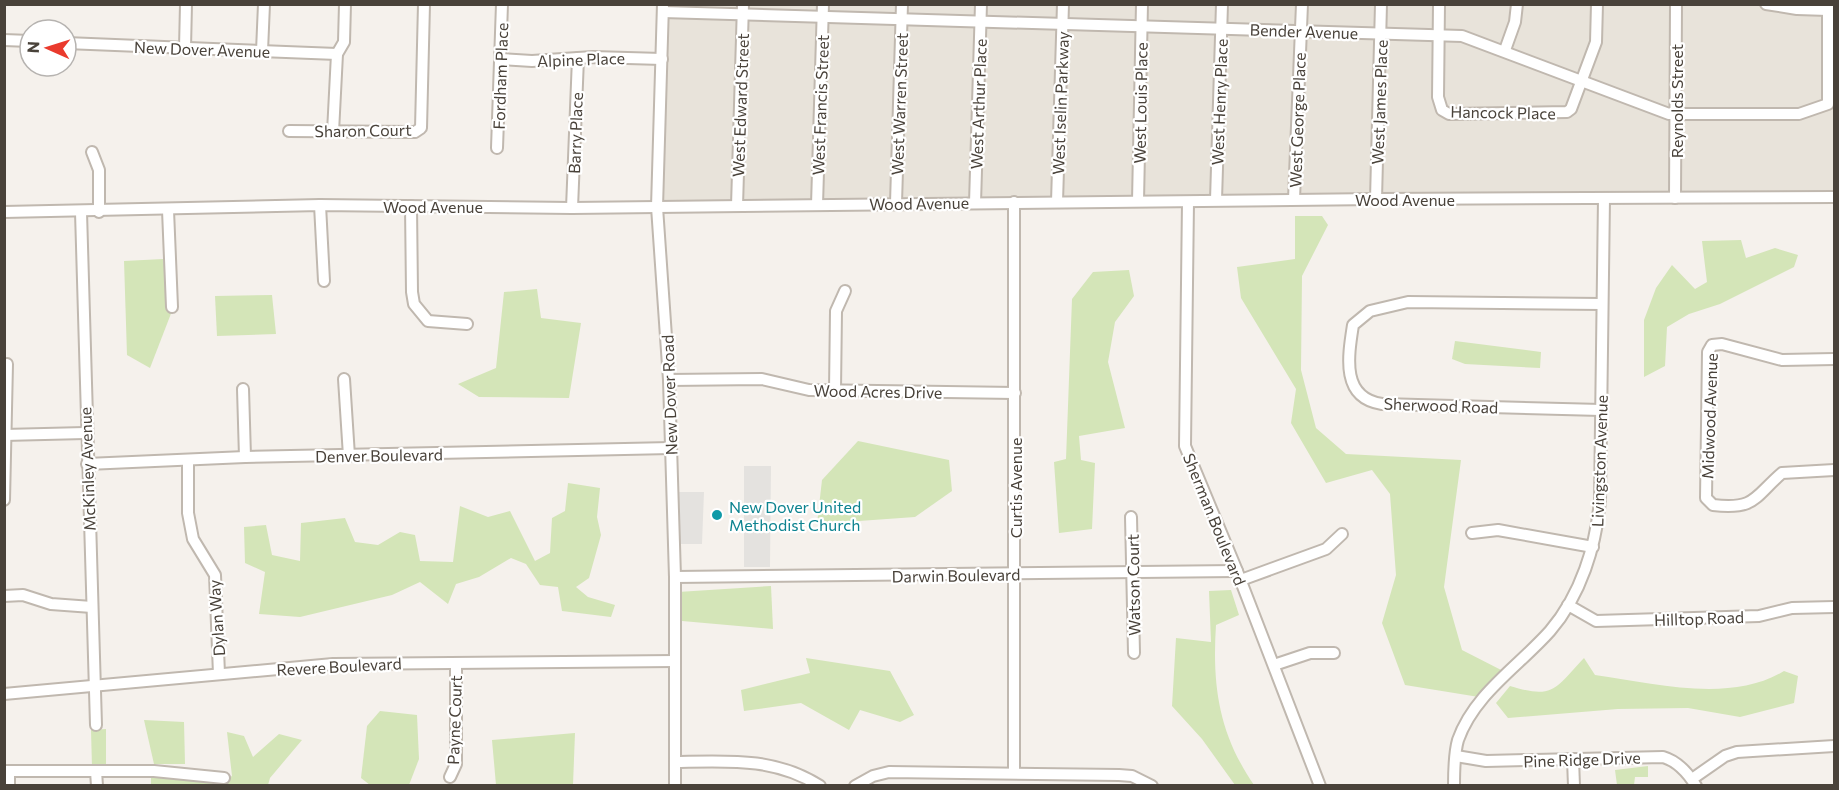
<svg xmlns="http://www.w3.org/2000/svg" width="1839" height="790" font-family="Commissioner,sans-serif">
  <rect width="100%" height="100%" fill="#f5f1ec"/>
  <path fill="#e8e3da" d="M663 5H1834V197L657 207Z"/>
  <g fill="#d4e5b8">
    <path d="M1295 216H1322L1328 225 1302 276 1301 370 1316 428 1346 454 1461 460 1444 587 1462 650 1507 673 1485 698 1405 685 1382 623 1396 575 1390 494 1372 470 1326 483 1291 423 1296 389 1241 298 1237 267 1295 259Z"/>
    <path d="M1741 240 1746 258 1775 248 1798 255 1794 267 1720 304 1689 314 1667 327 1665 366 1644 377V320L1656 288 1672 265 1695 289 1707 282 1702 241Z"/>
    <path d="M163 259 172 311 150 368 127 355 124 261Z"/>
    <path d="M1129 270 1134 296 1115 322 1108 362 1125 428 1079 436 1081 460 1095 463 1092 529 1059 533 1054 462 1066 459 1072 299 1093 272Z"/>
    <path d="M537 289 541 318 581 323 569 398 479 397 458 384 496 368 504 292Z"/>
    <path d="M272 295 276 334 217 336 215 296Z"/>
    <path d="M1455 341 1541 352 1540 368 1465 364 1452 359Z"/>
    <path d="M858 441 949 460 952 491 915 517 817 524 822 480Z"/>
    <path d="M568 483 600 488 597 517 601 535 589 578 576 587 588 597 615 605 611 617 562 611 558 587 540 585 526 564 511 558 479 577 456 584 448 604 420 582 392 595 300 617 259 614 265 572 245 563 244 527 266 525 272 555 300 561 301 523 345 518 355 542 378 545 400 532 415 535 420 561 453 562 460 506 488 517 510 511 535 561 550 553 552 518 565 511Z"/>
    <path d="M771 586 773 629 682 621 678 592Z"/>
    <path d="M1231 590 1239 615 1216 625C1212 686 1219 734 1254 785H1235L1202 739 1172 706 1176 638 1211 642 1209 591Z"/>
    <path d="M806 658 890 671 914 715 900 722 860 710 849 730 801 703 744 711 741 690 810 673Z"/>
    <path d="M1584 658 1595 675C1654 683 1730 704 1784 671L1798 676 1794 703 1740 717 1688 708 1618 709 1508 718 1496 703 1510 686C1555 700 1555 688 1584 658Z"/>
    <path d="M380 711 417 715 419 759 409 785H370L361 778 367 726Z"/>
    <path d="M144 720 184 722 185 764H154Z"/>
    <path d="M106 729V767H92L91 730Z"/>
    <path d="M227 732 244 736 253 757 279 734 302 740 270 778 268 785H151V775L225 780 232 776Z"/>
    <path d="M575 733 573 785H496L492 740Z"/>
    <path d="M1648 766V777H1635L1634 785H1617L1615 770Z"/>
  </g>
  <g fill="#e4e2df">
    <path d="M744 466H771L770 567H744Z"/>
    <path d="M679 492H704L702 544H678Z"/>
  </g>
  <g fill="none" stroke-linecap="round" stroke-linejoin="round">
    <defs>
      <g id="minor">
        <path d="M663 4 657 207 669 380 675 577V786"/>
        <path d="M1439 4 1438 97 1442 110 1449 114 1567 112 1571 109 1596 42 1597 4"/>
        <path d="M1766 4 1797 9 1828 10"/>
        <path d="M663 12 1462 36 1669 114H1799L1828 104V4"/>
        <path d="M4 40 30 41"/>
        <path d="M66 43 337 54"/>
        <path d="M185 48 186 4"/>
        <path d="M1505 50 1515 22 1517 4"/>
        <path d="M262 51 264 4"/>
        <path d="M501 59 532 61 593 57 662 59"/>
        <path d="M289 131 415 132 421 128 424 4"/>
        <path d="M333 132 337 54 344 42 345 4"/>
        <path d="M497 148 502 4"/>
        <path d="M92 152 99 170V212"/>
        <path d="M1675 198 1676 4"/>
        <path d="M1294 199 1302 4"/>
        <path d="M1376 199 1381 4"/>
        <path d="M1216 200 1222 4"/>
        <path d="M1138 201 1142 4"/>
        <path d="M1014 202V773"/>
        <path d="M1057 202 1063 4"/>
        <path d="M1188 202 1185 446 1237 571 1320 786"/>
        <path d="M896 203 902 4"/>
        <path d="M975 203 981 4"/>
        <path d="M320 205 324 281"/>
        <path d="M817 205 823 4"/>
        <path d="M411 206 412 292 414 304 428 321 467 324"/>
        <path d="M737 206 743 4"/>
        <path d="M572 208 578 58"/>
        <path d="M168 210 172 307"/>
        <path d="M4 212 320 205 572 208 1376 199 1834 197"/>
        <path d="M81 212 96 725"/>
        <path d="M1834 359 1782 360 1722 344 1712 345 1708 352 1706 498 1713 505C1756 510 1754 497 1782 473L1834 470"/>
        <path d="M344 379 349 456"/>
        <path d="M669 380 762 379 809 390 1015 393"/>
        <path d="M243 389 245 457"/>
        <path d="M835 390 836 311 845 291"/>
        <path d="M1601 410 1382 404C1341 398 1348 357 1353 325L1370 311 1408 302 1602 304"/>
        <path d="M4 435 85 433"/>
        <path d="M188 460V513L193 539 215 575 219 674"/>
        <path d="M87 464 245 457 671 448"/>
        <path d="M4 500 7 364"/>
        <path d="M1131 517 1134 653"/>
        <path d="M1472 533 1498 530 1593 547"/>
        <path d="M675 577 1237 571"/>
        <path d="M1241 580 1326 549 1342 534"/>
        <path d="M4 596 23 595 51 604 92 607"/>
        <path d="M1568 605 1596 621 1759 616 1792 608 1834 607"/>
        <path d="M1274 665 1310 653H1334"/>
        <path d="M4 694 333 664 675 661"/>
        <path d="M1456 756 1486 761 1663 757C1677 761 1688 773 1696 786"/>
        <path d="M1573 759 1574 786"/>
        <path d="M675 762C727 761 775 757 820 786"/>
        <path d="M4 771H154L224 778"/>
        <path d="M9 771V786"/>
        <path d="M96 771 97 786"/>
        <path d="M450 777 456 764V663"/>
        <path d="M1692 779 1725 756 1737 752 1834 746"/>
        <path d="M855 786 873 776 889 772 1119 775 1132 776 1152 786"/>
        <path d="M1454 786C1454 771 1454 754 1458 740 1474 694 1519 666 1550 631 1581 595 1596 546 1600 500L1604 198"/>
      </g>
    </defs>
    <use href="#minor" stroke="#c0b8af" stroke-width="14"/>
    <use href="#minor" stroke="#fff" stroke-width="10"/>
  </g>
  <circle fill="#0f9aa8" stroke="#fff" stroke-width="2" cx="717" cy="515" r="6"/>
  <g text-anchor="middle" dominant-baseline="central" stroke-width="4.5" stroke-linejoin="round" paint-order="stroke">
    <g font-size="16" fill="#49423a" stroke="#fff">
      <text transform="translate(1304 31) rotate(2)">Bender Avenue</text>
      <text transform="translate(202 49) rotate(2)">New Dover Avenue</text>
      <text transform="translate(581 59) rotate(-2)">Alpine Place</text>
      <text transform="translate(500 76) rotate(-88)">Fordham Place</text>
      <text transform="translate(1676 101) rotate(-90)">Reynolds Street</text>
      <text transform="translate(1219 102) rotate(-88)">West Henry Place</text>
      <text transform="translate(1379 102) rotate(-88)">West James Place</text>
      <text transform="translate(1060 103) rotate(-88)">West Iselin Parkway</text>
      <text transform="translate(1140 103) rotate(-89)">West Louis Place</text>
      <text transform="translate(899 104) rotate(-88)">West Warren Street</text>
      <text transform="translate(978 104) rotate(-88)">West Arthur Place</text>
      <text transform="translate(740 105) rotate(-88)">West Edward Street</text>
      <text transform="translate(820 105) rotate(-88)">West Francis Street</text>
      <text transform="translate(1503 112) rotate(1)">Hancock Place</text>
      <text transform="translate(1297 120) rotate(-88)">West George Place</text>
      <text transform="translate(363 130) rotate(-1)">Sharon Court</text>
      <text transform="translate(575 133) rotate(-88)">Barry Place</text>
      <text x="1405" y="199">Wood Avenue</text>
      <text transform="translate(919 203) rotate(-1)">Wood Avenue</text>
      <text x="433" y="206">Wood Avenue</text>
      <text transform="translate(878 391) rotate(1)">Wood Acres Drive</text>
      <text transform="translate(669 395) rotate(-92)">New Dover Road</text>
      <text transform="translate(1441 405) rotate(2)">Sherwood Road</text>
      <text transform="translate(1709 416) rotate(-88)">Midwood Avenue</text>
      <text transform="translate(379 455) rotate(-1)">Denver Boulevard</text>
      <text transform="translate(1599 461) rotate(-88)">Livingston Avenue</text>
      <text transform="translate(87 469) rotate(-92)">McKinley Avenue</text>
      <text transform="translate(1015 488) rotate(-90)">Curtis Avenue</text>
      <text transform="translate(1215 519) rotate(68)">Sherman Boulevard</text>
      <text transform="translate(956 575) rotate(-1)">Darwin Boulevard</text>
      <text transform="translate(1133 585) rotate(-91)">Watson Court</text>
      <text transform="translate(216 618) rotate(-94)">Dylan Way</text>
      <text transform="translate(1699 618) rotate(-2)">Hilltop Road</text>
      <text transform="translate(339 666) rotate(-3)">Revere Boulevard</text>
      <text transform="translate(454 720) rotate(-88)">Payne Court</text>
      <text transform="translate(1582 759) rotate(-2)">Pine Ridge Drive</text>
    </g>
    <g font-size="16" fill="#0d838f" stroke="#fff" text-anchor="start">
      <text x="729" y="506">New Dover United<tspan x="729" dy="18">Methodist Church</tspan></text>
    </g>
  </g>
  <rect width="1839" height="790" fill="none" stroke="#49423a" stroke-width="12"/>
  <g transform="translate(48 48) rotate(273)"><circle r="28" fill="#ffffff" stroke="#b6b3b0" stroke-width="1.5"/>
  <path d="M0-4.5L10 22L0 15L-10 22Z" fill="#ea3a2d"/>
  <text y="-9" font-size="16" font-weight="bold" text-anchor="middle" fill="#49423a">N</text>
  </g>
</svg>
